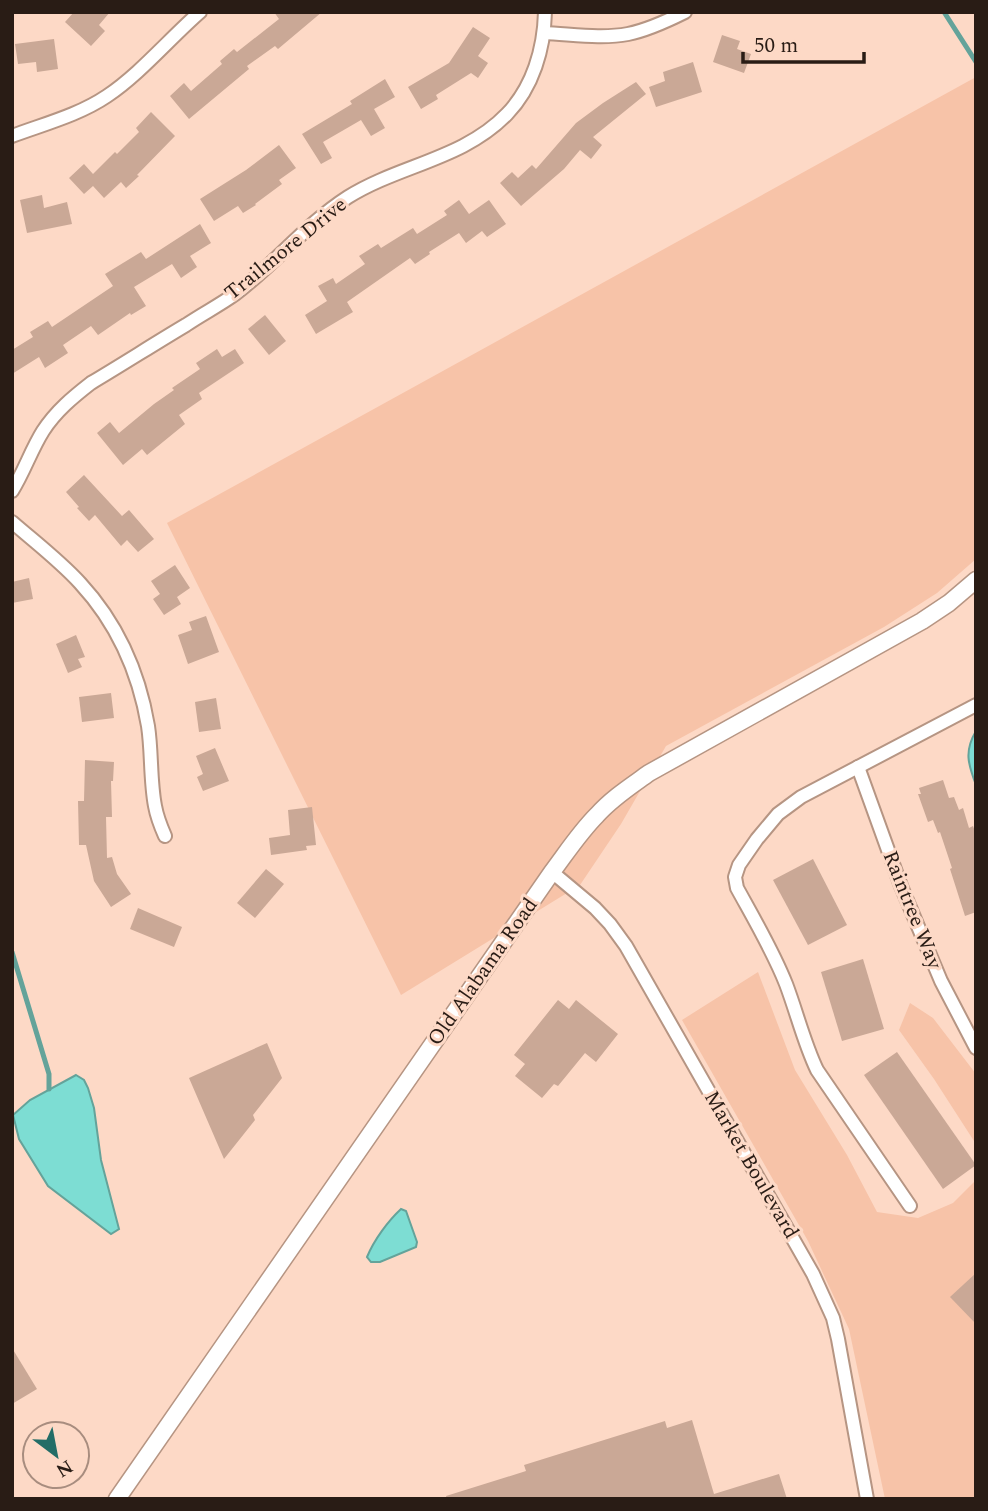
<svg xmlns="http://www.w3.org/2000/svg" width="988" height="1511" font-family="Spectral,serif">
  <rect width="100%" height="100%" fill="#fdd9c6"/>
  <g fill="#f7c3a8">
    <path d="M976 77V559L937 593 884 627 666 746 621 824 580 885 401 995 167 523Z"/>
    <path d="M758 972 795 1070 847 1155 877 1212 918 1218 953 1203 976 1180V1499H885L849 1329 808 1241 682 1020Z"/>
    <path d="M910 1003 933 1018 976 1074V1147L974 1141 934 1079 899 1030Z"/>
  </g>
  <g fill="#7dddd3" stroke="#64a39a" stroke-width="2">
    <path d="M976 731V785C968 764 964 751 976 731Z"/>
    <path d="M76 1075 84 1080 88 1088 94 1108 101 1160 119 1229 111 1234 48 1186 19 1139 13 1115 30 1100Z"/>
    <path d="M401 1209 406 1211 417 1242 416 1247 380 1262H371L367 1257C374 1240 388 1221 401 1209Z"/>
  </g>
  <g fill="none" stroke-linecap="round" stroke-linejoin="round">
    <g stroke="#64a39a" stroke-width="5">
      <path d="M944 12 976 62"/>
      <path d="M12 952 49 1074V1089"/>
    </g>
  </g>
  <g fill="#caa896">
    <path d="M74 12H110L99 25 105 31 91 46 65 22Z"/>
    <path d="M274 12H322L278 49 275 46 247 66 249 69 189 119 170 96 184 83 191 91 222 64 220 61 234 49 237 52 279 19Z"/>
    <path d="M473 27 490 38 478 56 488 63 478 78 471 73 436 95 438 99 421 109 408 87 449 63Z"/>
    <path d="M722 35 740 41 737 49 751 54 744 73 713 62Z"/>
    <path d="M54 39 58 69 37 72 36 62 18 64 15 44Z"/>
    <path d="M693 62 702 92 656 107 649 87 665 81 663 72Z"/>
    <path d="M385 79 395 97 374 109 385 128 371 136 361 120 323 142 332 158 321 164 302 134 352 104 350 101Z"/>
    <path d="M636 82 646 94 593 137 602 145 591 159 580 150 564 169 521 206 500 183 512 172 518 178 532 165 536 169 576 123 603 103Z"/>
    <path d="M151 112 175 136 137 175 139 176 126 188 121 182 104 198 93 186 84 194 69 178 84 164 93 174 115 152 117 154 139 132 136 128Z"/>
    <path d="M279 145 296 168 279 180 282 184 255 204 256 205 243 213 238 206 214 221 200 199 246 170Z"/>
    <path d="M42 195 44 208 67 202 72 224 27 233 20 200Z"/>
    <path d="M459 200 469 214 489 200 506 224 487 237 482 231 466 243 459 233 429 252 430 254 415 264 410 258 347 302 353 312 316 334 305 315 327 301 318 286 333 278 336 284 365 264 359 256 378 244 381 248 413 228 417 234 447 215 444 211Z"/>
    <path d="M200 224 211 243 190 256 197 267 181 278 172 264 134 287 146 306 131 315 130 313 98 335 91 326 63 345 68 353 45 368 39 357 12 374V350L33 337 30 332 48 321 52 327 113 286 105 274 141 252 146 259Z"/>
    <path d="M265 315 286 341 269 355 248 329Z"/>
    <path d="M217 349 222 357 235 349 244 363 199 393 202 399 179 415 185 424 147 455 142 449 123 465 97 433 110 422 119 433 154 404 174 390 172 388 200 369 196 363Z"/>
    <path d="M84 475 122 516 129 510 154 539 138 552 127 540 121 546 95 515 89 521 77 508 79 507 66 492Z"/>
    <path d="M175 565 190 588 177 597 181 604 164 615 153 599 160 594 151 581Z"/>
    <path d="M29 578 33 599 12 603V582Z"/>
    <path d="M206 616 219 652 188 664 178 635 192 630 189 622Z"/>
    <path d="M76 635 85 657 78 659 82 667 68 673 56 644Z"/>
    <path d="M111 693 114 718 82 722 79 697Z"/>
    <path d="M216 698 221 729 199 732 195 702Z"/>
    <path d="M215 748 229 781 203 791 197 777 203 774 196 756Z"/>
    <path d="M85 760 114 762 113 781H111L112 817H106L107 858 112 857 117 874 131 894 111 907 94 881 86 845H79L78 801H84Z"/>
    <path d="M943 780 949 798 954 797 959 810 963 808 969 828 973 826 976 834V912L965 916 950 869 952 868 940 832 938 833 933 820 928 822 918 794H921L919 788Z"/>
    <path d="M312 807 316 845 306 846 307 850 271 855 269 838 290 835 288 810Z"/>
    <path d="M813 859 847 925 808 945 773 880Z"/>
    <path d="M266 869 284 884 255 918 237 903Z"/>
    <path d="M138 908 182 927 174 947 130 929Z"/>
    <path d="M863 959 884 1029 842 1041 821 972Z"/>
    <path d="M558 1000 569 1009 576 1000 618 1034 596 1062 585 1053 558 1086 554 1084 542 1098 515 1076 525 1064 514 1055Z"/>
    <path d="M267 1043 282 1078 253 1115 255 1120 224 1159 189 1078Z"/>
    <path d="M897 1052 976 1165 943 1189 864 1075Z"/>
    <path d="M976 1273V1324L950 1297Z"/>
    <path d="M12 1348 37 1389 12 1404Z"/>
    <path d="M692 1420 714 1494 779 1474 787 1499H447L446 1496 526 1471 524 1465 665 1421 667 1428Z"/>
  </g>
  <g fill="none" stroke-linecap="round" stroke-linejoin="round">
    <defs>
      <g id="minor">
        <path d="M544 33C571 34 601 39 628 34 648 30 667 21 685 12"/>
        <path d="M12 136C44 124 79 115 107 96 140 74 170 38 200 12"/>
        <path d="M12 491C24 472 31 450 43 431 56 411 73 397 91 383 123 364 154 344 186 325 202 314 220 305 235 294 275 264 306 224 348 197 399 165 464 159 507 114 533 87 544 49 545 12"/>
        <path d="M12 522C35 542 60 561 80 583 117 623 139 673 148 726 152 752 150 780 155 806 157 817 161 827 165 836"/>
        <path d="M858 767 901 886 941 981 976 1048"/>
        <path d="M552 872 595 908 610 924 626 946 813 1274 833 1318 838 1339 867 1499"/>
        <path d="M910 1206 817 1070C804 1043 797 1013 786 984 773 951 754 919 737 888L735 877 739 865 757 839 778 814 801 797 976 705"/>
      </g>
      <path id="tertiary" d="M117 1499 552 872C567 852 580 832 597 815 612 798 631 786 649 773L922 621 949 603 976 580"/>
    </defs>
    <use href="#minor" stroke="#b69583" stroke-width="16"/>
    <use href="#tertiary" stroke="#b69583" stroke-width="19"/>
    <use href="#minor" stroke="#fff" stroke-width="12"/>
    <use href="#tertiary" stroke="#fff" stroke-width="16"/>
  </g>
  <g text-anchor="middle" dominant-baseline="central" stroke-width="6" stroke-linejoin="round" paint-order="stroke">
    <g font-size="21" fill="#291c15" stroke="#fdd9c6">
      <text transform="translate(286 249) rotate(-39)">Trailmore Drive</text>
      <text transform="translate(912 910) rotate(68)">Raintree Way</text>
      <text transform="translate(483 972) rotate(-55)">Old Alabama Road</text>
      <text transform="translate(751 1165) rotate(60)">Market Boulevard</text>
    </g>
  </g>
  <rect width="988" height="1511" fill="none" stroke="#291c15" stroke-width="28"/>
  <g transform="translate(56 1455) rotate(148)"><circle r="33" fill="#fdd9c6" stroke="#a88d7f" stroke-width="2"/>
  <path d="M0-5L12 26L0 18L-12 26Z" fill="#236d67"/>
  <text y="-10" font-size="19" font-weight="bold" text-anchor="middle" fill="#291c15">N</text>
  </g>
  <path d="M743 52v10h121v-10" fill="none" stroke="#291c15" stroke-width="3.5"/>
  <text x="754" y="52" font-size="21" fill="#291c15" stroke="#fdd9c6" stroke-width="5" paint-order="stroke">50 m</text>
</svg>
